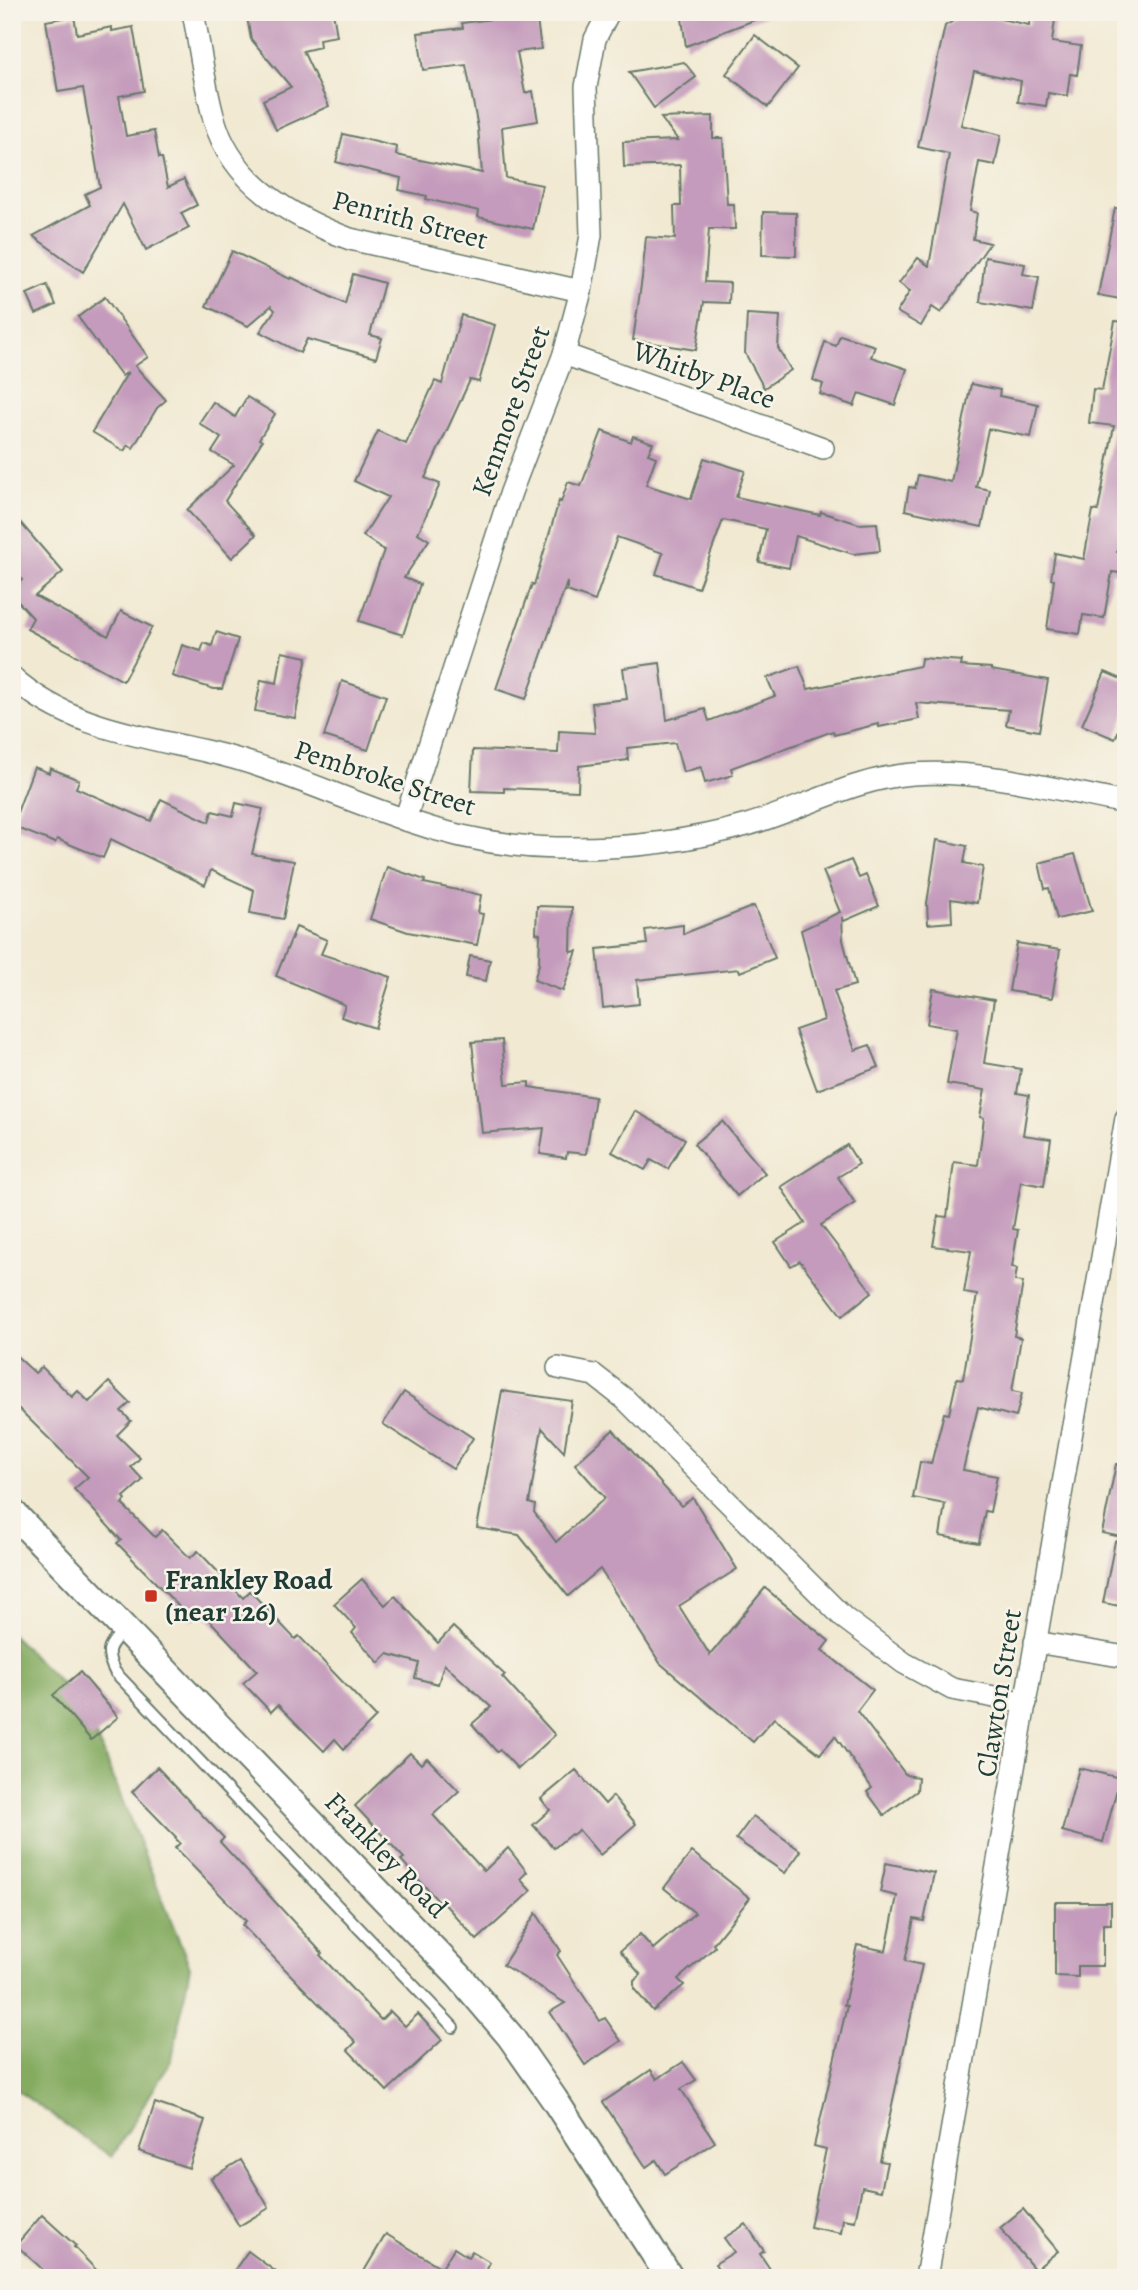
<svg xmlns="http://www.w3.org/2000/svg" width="1138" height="2290" font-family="Alegreya,serif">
  <rect width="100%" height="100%" fill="#f7f3e8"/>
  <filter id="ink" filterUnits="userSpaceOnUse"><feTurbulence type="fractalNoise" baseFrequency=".0143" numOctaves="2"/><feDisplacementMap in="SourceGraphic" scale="14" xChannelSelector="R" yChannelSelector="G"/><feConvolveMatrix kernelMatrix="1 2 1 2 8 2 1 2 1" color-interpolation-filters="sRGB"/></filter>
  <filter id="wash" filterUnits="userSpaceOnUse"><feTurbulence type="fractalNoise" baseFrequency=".00686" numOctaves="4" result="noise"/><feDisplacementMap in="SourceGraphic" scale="28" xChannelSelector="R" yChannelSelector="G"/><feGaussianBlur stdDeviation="1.57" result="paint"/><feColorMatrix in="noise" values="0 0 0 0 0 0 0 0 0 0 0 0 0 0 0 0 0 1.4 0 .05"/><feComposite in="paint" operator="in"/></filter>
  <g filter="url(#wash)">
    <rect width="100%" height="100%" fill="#f1e9d2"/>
    <path fill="#84ab61" stroke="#52744a" stroke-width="2" d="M12 1635 84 1706 190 1967 172 2059 112 2157 12 2087Z"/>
    <g id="blocks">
      <g fill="#c49bbc">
        <path d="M246 12H333L337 36 319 39 320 47 303 51 329 106 276 130 263 100 291 87 251 39Z"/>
        <path d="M681 12H770V14L686 46Z"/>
        <path d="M968 12 1029 25 1031 12H1056L1052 42 1081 46 1077 75 1070 74 1067 96 1048 93 1046 106 1018 102 1021 81 974 71 961 125 1001 135 995 165 979 162 970 211 977 213 973 239 990 243 941 313 932 307 921 326 897 312 910 291 899 283 918 258 929 266 949 154 918 147 945 26Z"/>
        <path d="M536 13 541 49 517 52 525 93 533 91 538 121 502 127 506 178 542 185 533 229 478 217 479 211 426 199 427 196 399 190 401 178 336 162 343 134 397 147 396 155 482 173 478 128 466 65 423 70 418 33 463 28 462 23Z"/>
        <path d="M74 16 77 34 112 27V31L133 27 144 91 119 96 126 136 154 131 159 158H162L168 187 184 179 197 205 181 213 189 228 146 250 123 204 83 272 33 236 90 205 85 194 100 187 83 88 58 92 46 21Z"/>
        <path d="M755 35 798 68 768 107 726 74Z"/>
        <path d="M684 62 696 77 654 108 629 72Z"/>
        <path d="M713 116V138H723L727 204H734L735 229H709L705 282 730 283 729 303 704 302 696 350 633 340 642 278 646 237 675 239 674 206H681L680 165 624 167 623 142 678 140 661 118Z"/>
        <path d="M1115 208 1126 209V300L1098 295Z"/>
        <path d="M763 212 796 213V256L762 255Z"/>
        <path d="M232 251 290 279 291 277 345 304 353 274 384 283 370 335 382 338 376 358 307 339 300 353 260 332 275 310 271 306 248 326 206 306Z"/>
        <path d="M985 257 1025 264 1023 274 1039 277 1033 311 980 302Z"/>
        <path d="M47 285 56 305 36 314 27 294Z"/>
        <path d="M105 297 148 357 135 366 166 400 157 408 133 448 128 445 124 451 92 432 128 372 122 376 78 317Z"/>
        <path d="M747 314 780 316 778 348 791 370 764 388 745 353Z"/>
        <path d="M461 315 495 325 479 382 470 380 425 478 440 484 418 533 429 540 404 578 420 584 403 635 359 621 384 550 363 536 388 497 354 481 378 431 406 444 435 381 442 384Z"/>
        <path d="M1115 321 1126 322V507L1117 552 1126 553V574L1112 572 1104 618 1083 615 1080 634 1047 629 1054 580 1051 579 1055 553 1084 559 1093 510 1098 511 1114 426 1089 423 1093 389 1102 390Z"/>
        <path d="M840 335 875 346 871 357 907 369 895 405 859 393 854 406 820 394 823 384 813 380 825 342 836 346Z"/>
        <path d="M971 384 1000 390 999 396 1038 404 1031 437 988 429 976 487 990 490 982 527 905 510 909 487 915 488 918 475 951 482Z"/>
        <path d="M247 397 275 414 259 439 262 441 225 501 256 535 232 558 187 510 234 465 212 452 221 438 199 423 213 402 235 417Z"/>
        <path d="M602 431 631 442 633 436 653 443 648 454 656 457 646 485 691 499 704 458 745 471 736 497 820 515 821 512 859 524 877 523 880 551 853 554 796 536 789 568 759 562 766 529 723 520 698 588 656 574 663 553 617 537 595 601 567 591V582L526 699 496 689 532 584 534 585 559 501 561 502 568 482 581 486Z"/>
        <path d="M12 513 63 572 35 596 108 636 121 611 152 627 123 681 27 629 33 618 12 595V584L16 586 22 580 12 569Z"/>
        <path d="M216 632 238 639 222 689H214L172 676 182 645 201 651 204 643 212 646Z"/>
        <path d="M282 652 307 657 295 718 255 711 261 680 277 683Z"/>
        <path d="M921 658 962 661 961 666 991 668V670L1048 680 1039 731 1006 725 1009 710 916 703 919 719 879 727 878 724 834 735 833 731 731 768 733 775 705 783 701 767 683 772 675 743 627 748 628 760 579 766 578 791 504 788V792L471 791 473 750 558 753 559 731 595 733 592 703 627 699 623 668 660 663 667 720 705 709 709 721 775 696 767 678 799 666 808 689 920 666Z"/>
        <path d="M1105 672 1126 681V714L1115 739 1082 725Z"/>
        <path d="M342 681 386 696 368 750 324 736Z"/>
        <path d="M34 767 49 773 50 768 79 780 76 788 151 821 161 799 209 822 212 811 233 816 236 803 263 809 252 854 294 861 283 919 250 913 254 890 211 870 205 885 111 839 103 858 57 839 55 843 12 826Z"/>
        <path d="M937 840 967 846 964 863 983 867 977 903 951 899 952 922 928 924 927 903Z"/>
        <path d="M1075 854 1092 911 1057 919 1049 888 1045 889 1039 863Z"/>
        <path d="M851 860 859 878 866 875 879 906 844 921 842 917 843 940 855 985 834 991 855 1050 870 1045 879 1067 817 1090 795 1030 824 1020 801 930 840 912 823 871Z"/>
        <path d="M387 867 425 880 424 883 481 895 478 913 483 914 477 945 408 932 370 919Z"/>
        <path d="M537 906 572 907 571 952 577 951 563 991 534 980 539 964 540 934 536 933Z"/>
        <path d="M754 906 775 958 740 972 739 969 637 980 639 1004 603 1008 597 949 647 944 645 930 683 925V934Z"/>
        <path d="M296 927 327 940 321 954 391 977 375 1028 341 1017 345 1005 276 976Z"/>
        <path d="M1017 943 1060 950 1052 998 1009 991Z"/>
        <path d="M470 956 490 960 486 981 466 977Z"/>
        <path d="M933 989 994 1000 984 1063 1021 1069 1017 1093 1029 1095 1023 1135 1051 1139 1044 1186 1021 1182 1013 1229 1018 1230 1012 1267 1017 1268 1015 1281 1023 1282 1014 1336 1021 1338 1012 1391 1022 1393 1016 1417 978 1407 963 1470 997 1476 990 1512 985 1511 979 1543 940 1536 945 1504 913 1498 920 1462 931 1464 944 1413 949 1414 957 1378 963 1379 977 1295 964 1293 971 1251 933 1246 938 1216 947 1217 954 1162 978 1165 984 1118 980 1117 985 1090 947 1084 957 1029 927 1024Z"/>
        <path d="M502 1040 506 1084 529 1082V1087L595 1097 586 1154 567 1152 566 1158 540 1154 544 1128 482 1133 472 1042Z"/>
        <path d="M635 1111 685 1139 668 1169 651 1160 645 1170 612 1152Z"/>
        <path d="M722 1121 765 1173 737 1196 694 1144Z"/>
        <path d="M847 1145 859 1164 838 1177 855 1203 821 1225 872 1292 842 1316 800 1261 791 1266 775 1242 805 1223 781 1187Z"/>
        <path d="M12 1352 35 1373 42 1367 72 1397 78 1391 89 1402 109 1382 130 1403 121 1411 131 1421 117 1435 140 1458 131 1467 143 1480 124 1497 126 1500 122 1504 155 1537 162 1530 190 1558 198 1551 243 1598 250 1591 295 1639 299 1636 376 1717 344 1749 335 1739 324 1751 278 1705 271 1712 243 1683 257 1671 201 1611 192 1620 117 1543 121 1540 74 1489 88 1477 12 1402Z"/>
        <path d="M502 1391 572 1401 564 1452 542 1428 529 1503 535 1505 534 1512 556 1542 605 1498 575 1464 613 1430 681 1506 693 1498 737 1569 679 1606 710 1655 765 1588 829 1641 822 1650 873 1690 857 1711 906 1775 918 1777 917 1791 884 1815 867 1792 872 1788 835 1736 820 1754 774 1718 753 1742 660 1663 600 1569 568 1596 519 1535 477 1528Z"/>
        <path d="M404 1392 473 1438 453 1469 383 1424Z"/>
        <path d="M1116 1464 1126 1465V1538L1102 1533Z"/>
        <path d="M1115 1541 1126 1542V1607L1103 1603Z"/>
        <path d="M362 1579 385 1605 395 1596 438 1643 453 1627 505 1675 502 1677 555 1735 518 1769 500 1750 497 1752 472 1724 491 1707 444 1664 438 1684 415 1678 419 1663 388 1654 379 1663 352 1633 356 1628 334 1604Z"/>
        <path d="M80 1672 118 1717 91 1740 53 1695Z"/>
        <path d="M410 1753 421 1764 427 1758 459 1791 433 1815 484 1871 508 1848 527 1872 520 1879 531 1891 477 1940 441 1900 439 1902 401 1860 404 1858 355 1806Z"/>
        <path d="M157 1767 224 1838 220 1842 322 1953 320 1955 381 2020 390 2011 405 2026 418 2014 442 2040 387 2091 348 2050 356 2042 242 1925 246 1921 175 1848 180 1843 175 1838 176 1837 132 1792Z"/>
        <path d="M1079 1768 1120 1778 1103 1842 1062 1831Z"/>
        <path d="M576 1770 605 1804 613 1796 636 1824 600 1855 579 1830 572 1835 571 1834 554 1848 533 1825 550 1810 541 1799Z"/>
        <path d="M753 1816 801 1851 785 1873 736 1839Z"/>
        <path d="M692 1852 750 1898 713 1944 715 1947 678 1979 684 1985 653 2011 634 1989V1981L641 1975 620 1951 640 1934 653 1949 695 1913 664 1888Z"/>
        <path d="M886 1863 934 1873 924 1921 914 1919 905 1961 922 1965 880 2161 887 2162 881 2191 862 2187 855 2221 843 2219 841 2233 810 2227 826 2149 814 2146 847 2006 844 2005 857 1945 886 1951 897 1896 880 1892Z"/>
        <path d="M1055 1902H1111V1924H1103V1966H1078V1977L1055 1976Z"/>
        <path d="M536 1913 561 1951 557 1955 600 2021 605 2018 621 2041 585 2065 550 2012 565 2003 503 1965Z"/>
        <path d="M683 2062 696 2080 681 2089 715 2142 665 2174 656 2160 646 2167 603 2102 651 2070 657 2079Z"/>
        <path d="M155 2103 205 2120 189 2168 139 2151Z"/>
        <path d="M241 2160 269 2208 239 2226 211 2178Z"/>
        <path d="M1023 2209 1058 2251 1035 2270 1000 2228Z"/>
        <path d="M42 2215 76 2246 74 2247 104 2278H52L16 2245Z"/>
        <path d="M746 2224 764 2251 760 2254 776 2278H725L715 2264 734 2252 724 2238Z"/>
        <path d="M386 2234 442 2268 454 2248 468 2257 472 2251 490 2262 487 2268 503 2278H360Z"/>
        <path d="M248 2251 284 2278H229Z"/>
      </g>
    </g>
  </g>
  <g filter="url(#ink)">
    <use href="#blocks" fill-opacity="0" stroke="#68796b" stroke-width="2"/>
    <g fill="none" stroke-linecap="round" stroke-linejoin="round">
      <defs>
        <path id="service" d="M124 1630C108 1646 104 1651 115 1672L453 2027"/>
        <g id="minor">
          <path d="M193 12C200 47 204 84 214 119 232 183 291 217 350 239L581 291"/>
          <path d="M564 354 823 448"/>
          <path d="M12 677C74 733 157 737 233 758 291 774 346 800 403 819 451 836 506 847 557 848 619 849 687 842 747 825 802 809 855 778 913 774 981 769 1059 790 1126 803"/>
          <path d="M405 820 511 492 564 354 581 291 591 235 586 87 595 39 609 12"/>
          <path d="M558 1368 594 1375 626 1400 844 1618 904 1663 952 1689 1026 1703"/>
          <path d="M1035 1642 1126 1657"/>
          <path d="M926 2278 1126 1118"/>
        </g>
        <path id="tertiary" d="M12 1512 459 1976 510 2036 554 2099 670 2278"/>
      </defs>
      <use href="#service" stroke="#68796b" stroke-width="14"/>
      <use href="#minor" stroke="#68796b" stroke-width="24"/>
      <use href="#tertiary" stroke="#68796b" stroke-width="30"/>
      <use href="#service" stroke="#fff" stroke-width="10"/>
      <use href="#minor" stroke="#fff" stroke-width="21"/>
      <use href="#tertiary" stroke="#fff" stroke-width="26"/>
    </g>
  </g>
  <rect fill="#c8321e" stroke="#f7f3e8" stroke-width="2.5" x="144" y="1589" width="14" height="14" rx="3.5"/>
  <g text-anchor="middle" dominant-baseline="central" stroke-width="5" stroke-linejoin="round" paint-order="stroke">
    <g font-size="28" fill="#1f3d34" stroke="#f7f3e8">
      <text transform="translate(410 220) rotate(15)">Penrith Street</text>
      <text transform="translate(704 375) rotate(20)">Whitby Place</text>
      <text transform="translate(511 411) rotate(-70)">Kenmore Street</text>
      <text transform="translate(385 778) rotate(18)">Pembroke Street</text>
      <text transform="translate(999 1693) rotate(-81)">Clawton Street</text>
      <text transform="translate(386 1855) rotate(46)">Frankley Road</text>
    </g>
    <g font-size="28" font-weight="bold" fill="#1f3d34" stroke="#f7f3e8" text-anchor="start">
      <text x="165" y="1580">Frankley Road<tspan x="165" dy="32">(near 126)</tspan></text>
    </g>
  </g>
  <rect width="1138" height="2290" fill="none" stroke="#f7f3e8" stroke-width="42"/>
</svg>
